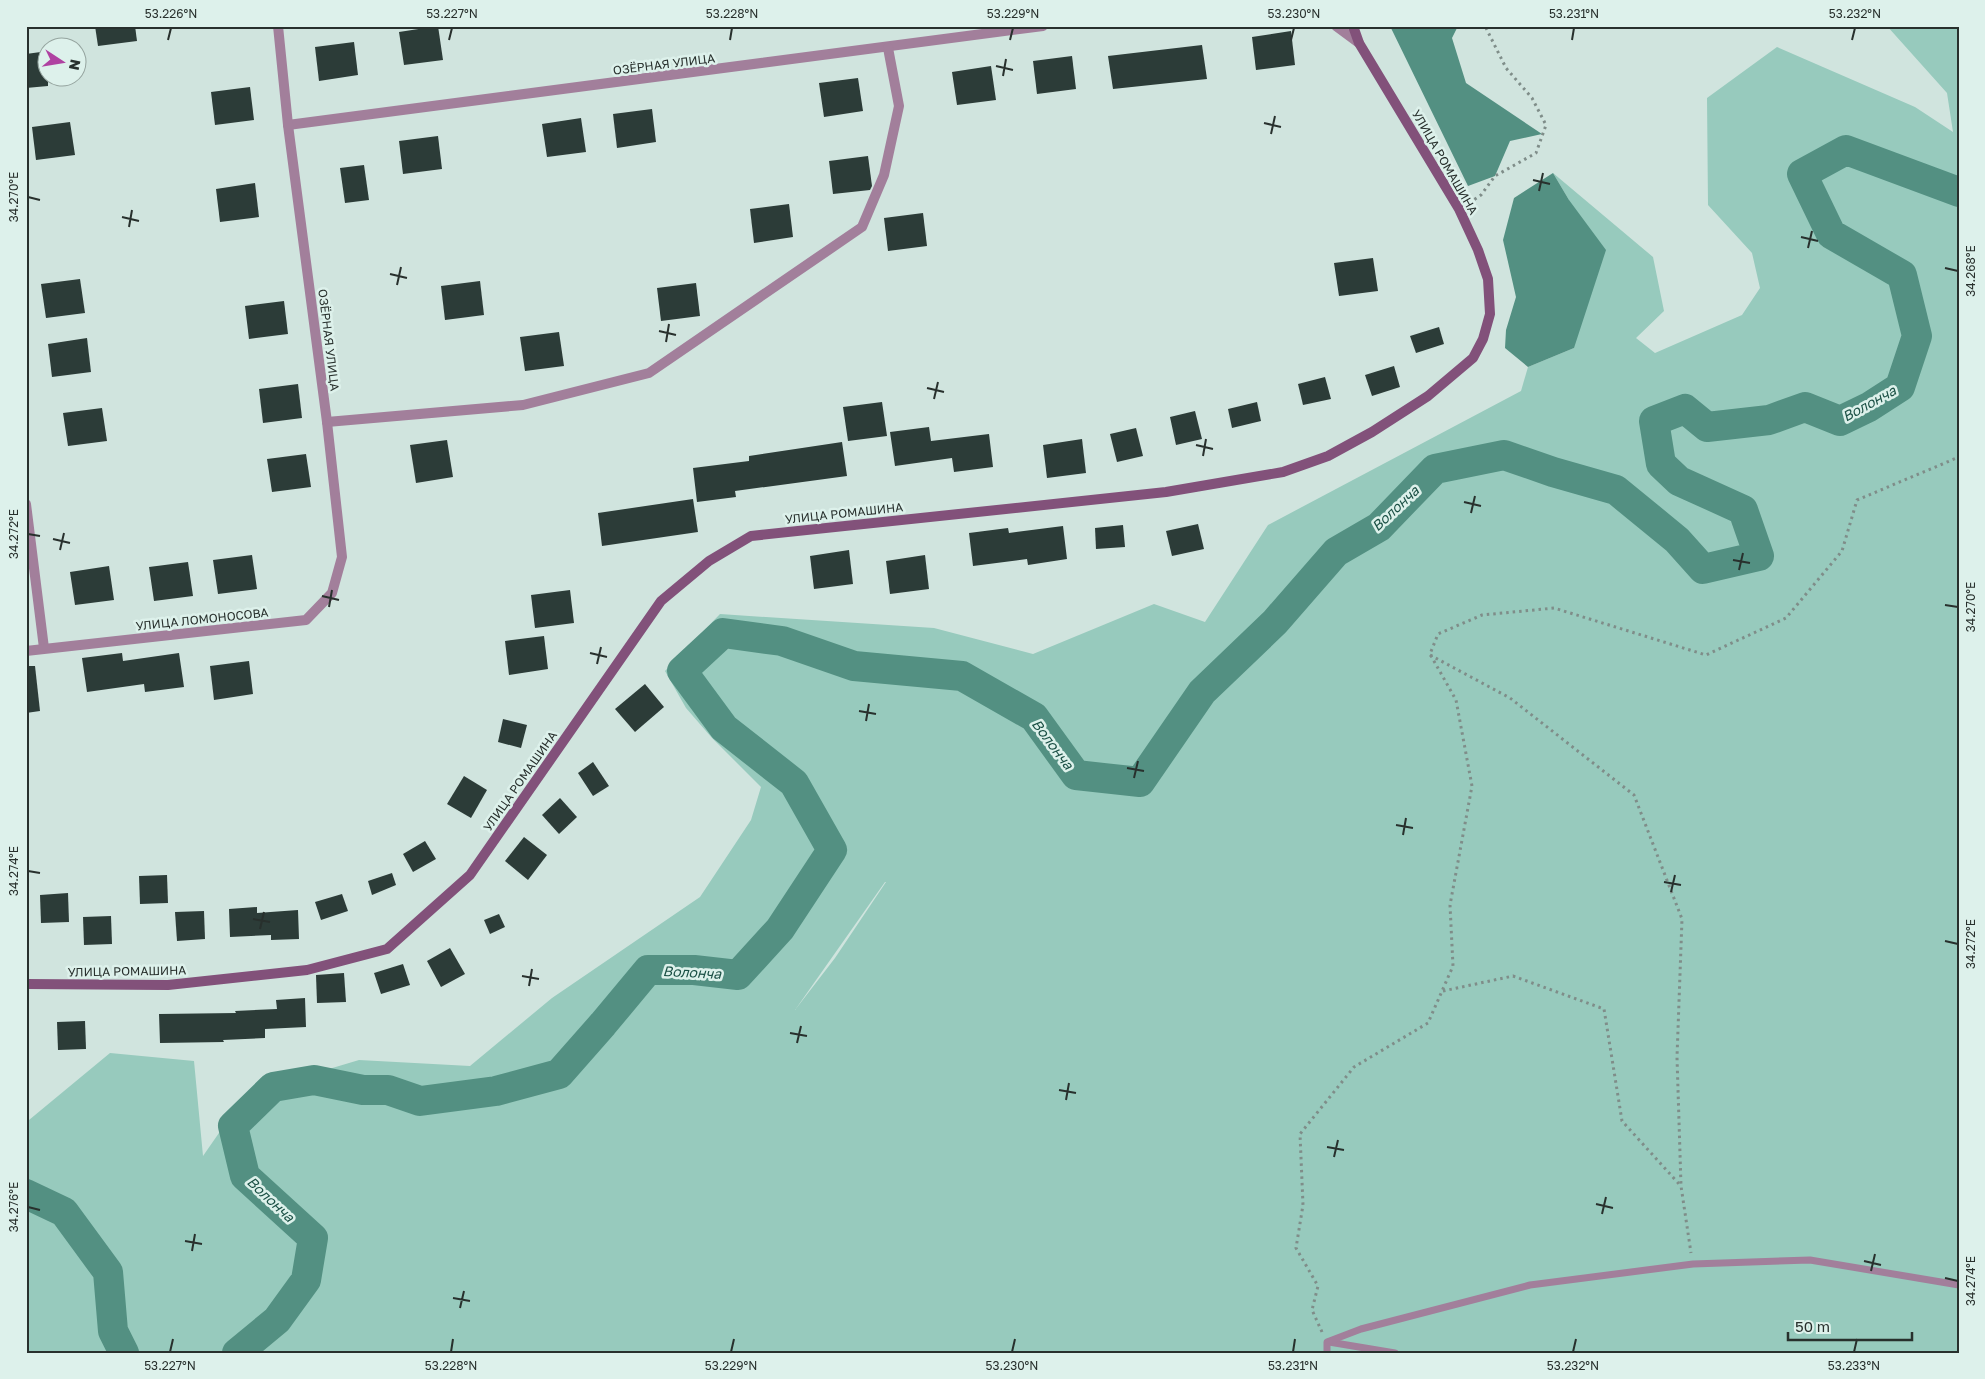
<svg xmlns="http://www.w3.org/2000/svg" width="1985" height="1379" font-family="'Golos Text',sans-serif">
  <rect width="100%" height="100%" fill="#d0e4de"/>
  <path fill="#97cabd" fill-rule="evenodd" d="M1887 26H1959V1353H26V1119L29 1120 110 1053 194 1061 203 1156 246 1094 359 1060 470 1066 552 998 700 897 751 820 761 787 712 738 686 708 665 671 720 614 934 628 1033 654 1154 604 1205 622 1268 525 1521 391 1528 367 1574 348 1569 200 1553 173 1653 257 1664 311 1636 338 1655 353 1742 315 1760 288 1752 253 1708 205 1707 98 1777 47 1915 107 1953 132 1947 93ZM886 882 835 958 795 1010 885 882Z"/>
  <g fill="#539082">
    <path d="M1390 26H1458L1452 38 1466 83 1542 134 1510 141 1495 176 1468 186Z"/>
    <path d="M1553 173 1569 200 1606 250 1574 348 1528 367 1505 348 1506 330 1516 297 1503 240 1514 198Z"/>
  </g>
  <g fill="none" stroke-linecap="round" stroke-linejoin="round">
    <g stroke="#539082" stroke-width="30">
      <path d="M26 1194 64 1212 108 1272 113 1331 124 1353"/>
      <path d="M237 1353 277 1320 306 1280 313 1238 245 1176 233 1126 273 1087 314 1080 363 1090H388L420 1101 496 1091 559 1074 603 1024 648 970H694L738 975 780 929 832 850 794 783 724 728 682 671 723 633 782 641 854 666 962 676 1034 717 1076 775 1140 782 1202 692 1275 622 1336 552 1379 527 1435 469 1504 455 1553 472 1616 490 1677 540 1703 569 1759 556 1743 510 1679 481 1661 464 1654 421 1685 409 1707 427 1769 420 1805 407 1840 421 1869 407 1900 387 1917 336 1902 275 1831 234 1802 174 1846 150 1959 192"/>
    </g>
  </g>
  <g fill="#2c3c38">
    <path d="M95 26H135L137 41 98 46Z"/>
    <path d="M438 26 443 60 404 65 399 32Z"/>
    <path d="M1291 31 1295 65 1256 70 1252 37Z"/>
    <path d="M354 42 358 75 319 81 315 47Z"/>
    <path d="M1202 45 1207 79 1113 89 1108 56Z"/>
    <path d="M48 51V86L26 88V54Z"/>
    <path d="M1072 56 1076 89 1037 94 1033 61Z"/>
    <path d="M991 66 996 100 957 105 952 72Z"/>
    <path d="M858 78 863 111 824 117 819 83Z"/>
    <path d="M250 87 254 120 215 125 211 92Z"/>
    <path d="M652 109 656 142 617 148 613 114Z"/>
    <path d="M581 118 586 152 547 157 542 124Z"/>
    <path d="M70 122 75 155 36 160 32 127Z"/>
    <path d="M438 136 442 169 403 174 399 141Z"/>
    <path d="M868 156 872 186 870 190 833 194 829 161Z"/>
    <path d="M364 165 369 200 345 203 340 168Z"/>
    <path d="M255 183 259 217 220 222 216 189Z"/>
    <path d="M789 204 793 237 754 243 750 209Z"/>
    <path d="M923 213 927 246 888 251 884 218Z"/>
    <path d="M1373 258 1378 291 1339 296 1334 263Z"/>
    <path d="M80 279 85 313 46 318 41 284Z"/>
    <path d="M480 281 484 315 445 320 441 286Z"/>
    <path d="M696 283 700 316 661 321 657 288Z"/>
    <path d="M284 301 288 334 249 339 245 306Z"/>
    <path d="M1439 327 1444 344 1416 353 1410 336Z"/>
    <path d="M559 332 564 366 525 371 520 337Z"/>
    <path d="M87 338 91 372 52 377 48 344Z"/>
    <path d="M1394 366 1400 387 1372 396 1365 375Z"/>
    <path d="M1325 377 1331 399 1303 405 1298 384Z"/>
    <path d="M298 384 302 418 263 423 259 389Z"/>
    <path d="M882 402 887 436 848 441 843 407Z"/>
    <path d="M1257 402 1261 421 1232 428 1228 409Z"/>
    <path d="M102 408 107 441 68 446 63 413Z"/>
    <path d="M1195 411 1202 439 1176 445 1170 417Z"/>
    <path d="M929 427 931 441 989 434 993 467 954 472 952 458 895 466 890 432Z"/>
    <path d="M1136 428 1143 456 1117 462 1110 434Z"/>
    <path d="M1082 439 1086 473 1047 478 1043 445Z"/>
    <path d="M447 440 453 477 416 483 410 445Z"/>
    <path d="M842 442 847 476 735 491 736 497 697 502 693 468 749 461V456Z"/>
    <path d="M306 454 311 487 272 492 267 459Z"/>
    <path d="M693 499 698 532 602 546 598 513Z"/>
    <path d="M1198 524 1204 549 1172 556 1166 531Z"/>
    <path d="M1123 525 1125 547 1096 549 1095 528Z"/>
    <path d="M1063 526 1067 559 1028 565 1027 559 973 566 969 533 1008 528 1009 533Z"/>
    <path d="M849 550 853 584 814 589 810 556Z"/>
    <path d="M252 555 257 589 218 594 213 560Z"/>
    <path d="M925 555 929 589 890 594 886 561Z"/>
    <path d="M188 562 193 596 154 601 149 567Z"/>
    <path d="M109 566 114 600 75 605 70 572Z"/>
    <path d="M570 590 574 623 535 628 531 595Z"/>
    <path d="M544 636 548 669 509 675 505 641Z"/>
    <path d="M122 653 123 661 179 653 184 687 145 692 144 684 87 692 82 658Z"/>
    <path d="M249 661 253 694 214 700 210 666Z"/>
    <path d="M26 666H35L40 711 26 713Z"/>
    <path d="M645 684 664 707 635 732 615 709Z"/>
    <path d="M503 719 527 725 521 748 498 742Z"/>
    <path d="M593 762 609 786 593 796 578 773Z"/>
    <path d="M464 776 487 790 471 818 447 804Z"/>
    <path d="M560 798 577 817 559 834 542 815Z"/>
    <path d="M524 837 547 855 528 880 505 861Z"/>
    <path d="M425 841 436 859 413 872 403 854Z"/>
    <path d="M392 873 396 885 372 895 368 881Z"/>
    <path d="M167 875 168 903 140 904 139 876Z"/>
    <path d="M68 893 69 922 41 923 40 895Z"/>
    <path d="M342 894 348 911 321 920 315 902Z"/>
    <path d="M257 907V913L298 910 299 939 271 940V935L230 937 229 909Z"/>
    <path d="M204 911 205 939 177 941 175 912Z"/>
    <path d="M499 914 505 927 490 934 484 920Z"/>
    <path d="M111 916 112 944 84 945 83 917Z"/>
    <path d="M450 948 465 974 441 987 427 961Z"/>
    <path d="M403 964 410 985 381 994 374 973Z"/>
    <path d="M344 973 346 1002 317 1003 316 975Z"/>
    <path d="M305 998 306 1027 265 1029V1038L223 1040 224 1042 160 1043 159 1014 236 1013 235 1011 277 1009 276 1000Z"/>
    <path d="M85 1021 86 1049 58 1050 57 1022Z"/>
  </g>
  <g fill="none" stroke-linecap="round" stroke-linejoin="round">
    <g stroke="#7f8d89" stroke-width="3" stroke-dasharray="2.5 4" stroke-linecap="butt">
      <path d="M1469 203 1481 195 1495 176 1536 153 1546 125 1532 98 1506 68 1485 26"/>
      <path d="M1430 655 1510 698 1634 795 1682 919 1677 1057 1681 1186 1691 1253"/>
      <path d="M1443 991 1513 976 1604 1009 1622 1121 1680 1185"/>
      <path d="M1322 1332 1312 1310 1318 1286 1296 1248 1303 1205 1300 1134 1354 1067 1428 1023 1453 966 1450 905 1472 786 1456 700 1430 654 1438 634 1482 615 1554 608 1706 655 1786 618 1842 551 1857 500 1959 457"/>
    </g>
    <g stroke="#a27f9b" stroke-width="7">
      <path d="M1329 1342 1395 1353"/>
      <path d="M1327 1353V1342L1361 1329 1530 1285 1693 1264 1810 1260 1959 1285"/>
    </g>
    <g stroke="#a27f9b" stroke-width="10">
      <path d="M1336 26 1359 43"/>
      <path d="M288 125 1043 26"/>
      <path d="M327 422 523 405 649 373 862 227 884 175 899 106 888 48"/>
      <path d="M26 504 44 648"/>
      <path d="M26 651 306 620 332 593 342 557 327 422 288 125 278 26"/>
    </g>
    <path stroke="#82517a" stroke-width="10" d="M26 984 168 985 307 970 387 949 470 875 661 601 709 561 751 536 1166 492 1283 472 1328 456 1372 432 1428 396 1473 358 1483 339 1490 314 1488 279 1478 250 1459 209 1359 43 1353 26"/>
  </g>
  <path fill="none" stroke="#28302d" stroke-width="2" d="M168 40 171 28M449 40 452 28M730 40 732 28M1010 40 1013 28M1291 40 1294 28M1572 40 1574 28M1852 40 1855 28M996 66 1013 70M1003 76 1006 59M1264 123 1281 127M1271 134 1275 116M1533 180 1550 184M1539 191 1543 173M28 197 40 200M122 217 139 221M129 227 132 210M1801 237 1818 241M1808 248 1812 231M1945 268 1958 271M390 274 407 278M397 285 401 267M659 331 676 335M666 342 669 324M927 388 944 392M934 399 938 382M1196 445 1213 449M1203 456 1206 439M1464 502 1481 506M1471 513 1475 496M28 534 40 536M53 539 70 543M60 550 64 533M1733 560 1750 563M1739 570 1743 553M322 596 339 600M1945 605 1958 607M329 607 332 590M590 653 607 657M597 664 601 647M859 711 876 714M866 721 869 704M1127 768 1144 771M1134 778 1138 761M1396 825 1413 828M1403 835 1406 818M28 871 40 873M1664 882 1681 885M1671 892 1675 875M253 919 270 922M260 929 264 912M1945 941 1958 944M522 976 539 979M529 986 532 969M790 1033 807 1036M797 1043 801 1026M1059 1090 1076 1093M1066 1100 1069 1083M1327 1147 1344 1150M1334 1157 1338 1140M1596 1204 1613 1208M28 1207 40 1210M1602 1214 1606 1197M185 1241 202 1244M192 1251 195 1234M1864 1261 1881 1265M1871 1271 1875 1254M1945 1278 1958 1281M453 1298 470 1301M460 1308 464 1291M170 1352 173 1339M451 1352 453 1339M731 1352 734 1339M1012 1352 1015 1339M1293 1352 1295 1339M1573 1352 1576 1339M1854 1352 1857 1339"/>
  <g text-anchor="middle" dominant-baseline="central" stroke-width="5" stroke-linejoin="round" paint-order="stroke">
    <g font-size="12" fill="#28302d" stroke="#ddf1eb">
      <text transform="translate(664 64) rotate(-7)">ОЗЁРНАЯ УЛИЦА</text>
      <text transform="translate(1445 162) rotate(60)">УЛИЦА РОМАШИНА</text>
      <text transform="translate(329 340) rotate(83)">ОЗЁРНАЯ УЛИЦА</text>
      <text transform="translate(844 513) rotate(-6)">УЛИЦА РОМАШИНА</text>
      <text transform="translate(202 619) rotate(-6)">УЛИЦА ЛОМОНОСОВА</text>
      <text transform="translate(520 781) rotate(-55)">УЛИЦА РОМАШИНА</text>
      <text transform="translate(127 971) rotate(-1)">УЛИЦА РОМАШИНА</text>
    </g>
    <g font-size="14" font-style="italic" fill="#1b5045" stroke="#ddf1eb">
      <text transform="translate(1869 403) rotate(-29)">Волонча</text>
      <text transform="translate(1395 508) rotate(-43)">Волонча</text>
      <text transform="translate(1053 744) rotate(53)">Волонча</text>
      <text transform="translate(692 972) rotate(3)">Волонча</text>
      <text transform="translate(271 1199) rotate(43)">Волонча</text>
    </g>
  </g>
  <rect width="1985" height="1379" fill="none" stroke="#ddf1eb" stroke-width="55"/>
  <g transform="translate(62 62) rotate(102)"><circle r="24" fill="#ddf1eb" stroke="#95a49f"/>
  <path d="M0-4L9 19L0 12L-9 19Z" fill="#af42a1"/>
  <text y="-8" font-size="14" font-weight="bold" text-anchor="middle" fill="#28302d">N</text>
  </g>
  <path d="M1788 1332v8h124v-8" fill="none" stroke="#28302d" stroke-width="2.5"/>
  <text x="1795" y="1332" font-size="15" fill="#28302d" stroke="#ddf1eb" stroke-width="4" paint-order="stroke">50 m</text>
  <rect x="28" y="28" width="1930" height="1324" fill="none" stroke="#28302d" stroke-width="2"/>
  <g font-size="12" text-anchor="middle" fill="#28302d">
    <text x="171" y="18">53.226°N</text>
    <text x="452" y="18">53.227°N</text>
    <text x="732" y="18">53.228°N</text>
    <text x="1013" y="18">53.229°N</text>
    <text x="1294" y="18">53.230°N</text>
    <text x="1574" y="18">53.231°N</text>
    <text x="1855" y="18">53.232°N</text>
    <text transform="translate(14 197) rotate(-90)" y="4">34.270°E</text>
    <text transform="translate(1971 271) rotate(-90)" y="4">34.268°E</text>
    <text transform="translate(14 534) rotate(-90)" y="4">34.272°E</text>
    <text transform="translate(1971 607) rotate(-90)" y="4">34.270°E</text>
    <text transform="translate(14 871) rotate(-90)" y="4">34.274°E</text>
    <text transform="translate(1971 944) rotate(-90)" y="4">34.272°E</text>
    <text transform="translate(14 1207) rotate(-90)" y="4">34.276°E</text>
    <text transform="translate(1971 1281) rotate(-90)" y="4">34.274°E</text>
    <text x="170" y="1370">53.227°N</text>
    <text x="451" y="1370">53.228°N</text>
    <text x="731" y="1370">53.229°N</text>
    <text x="1012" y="1370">53.230°N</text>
    <text x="1293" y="1370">53.231°N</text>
    <text x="1573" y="1370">53.232°N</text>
    <text x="1854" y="1370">53.233°N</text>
  </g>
</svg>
